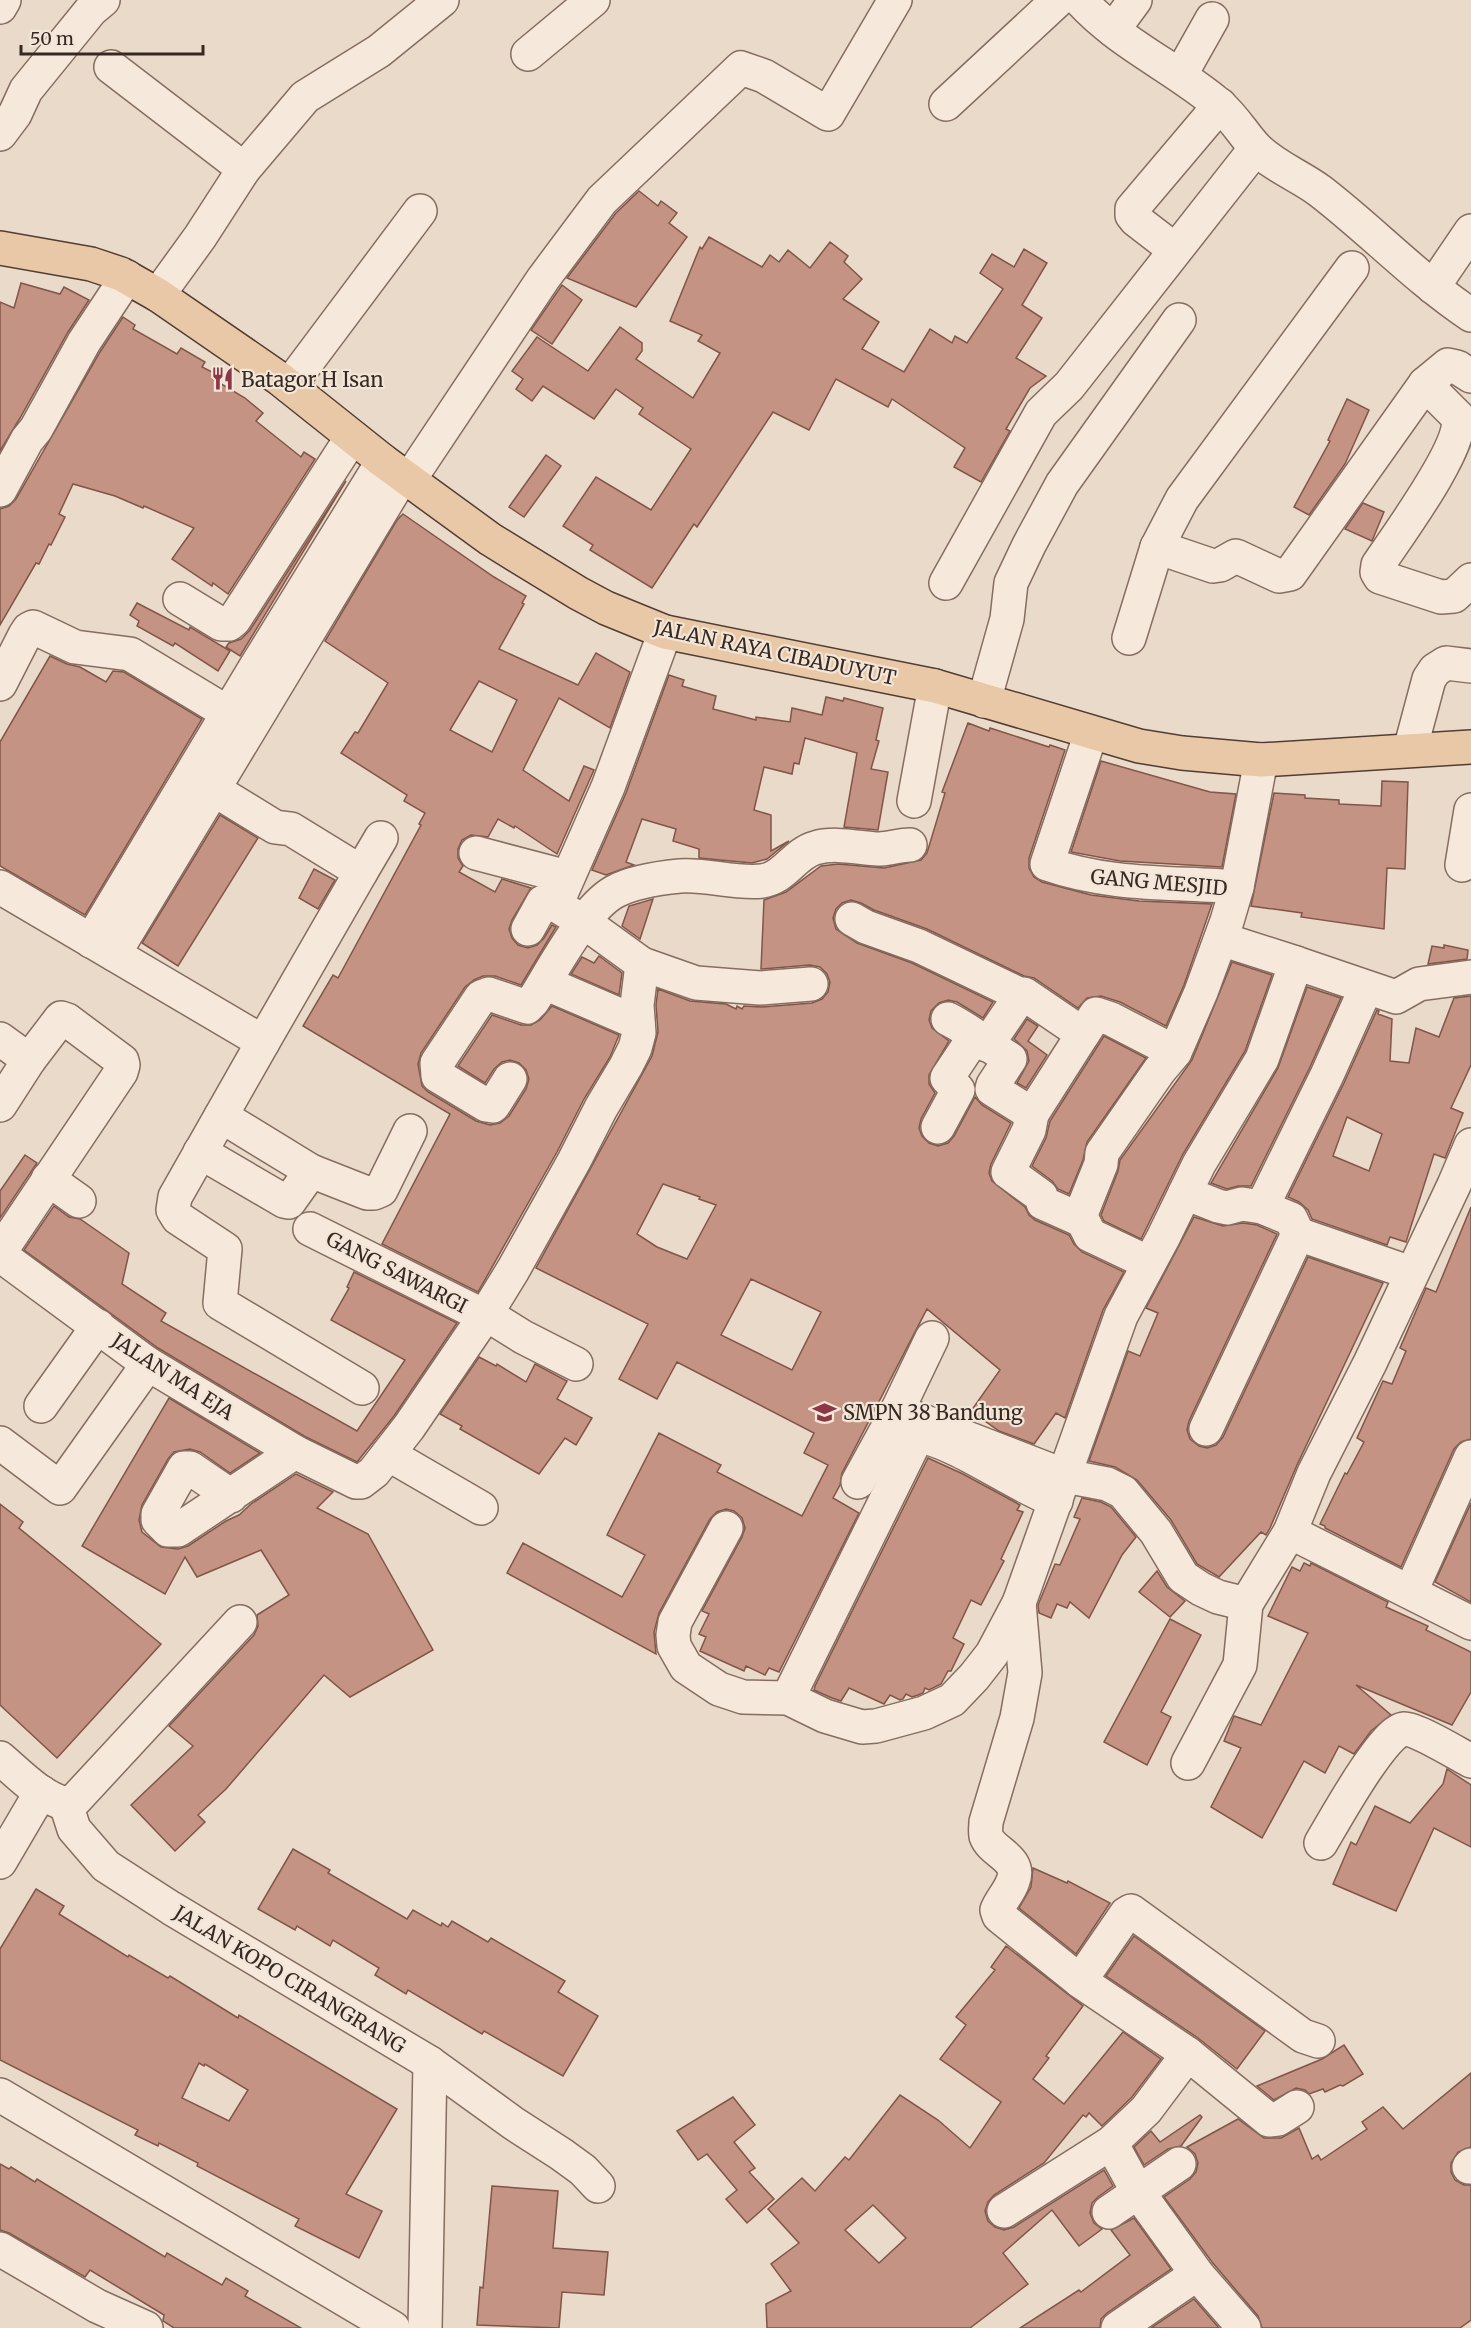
<svg xmlns="http://www.w3.org/2000/svg" width="1471" height="2328" font-family="Merriweather,serif">
  <rect width="100%" height="100%" fill="#eadac9"/>
  <g fill="#c49383" stroke="#815548" stroke-width="1.5" fill-rule="evenodd">
    <path d="M639 191 658 206 661 201 677 213 669 223 687 237 636 307 567 278 616 213Z"/>
    <path d="M709 237 762 267 770 255 779 262 788 250 810 268 830 242 848 256 844 262 862 279 843 299 879 322 862 349 904 372 930 329 952 343 955 336 967 343 1003 289 980 273 992 254 1014 267 1024 249 1047 263 1022 305 1042 318 1016 358 1046 376 1030 388 1006 429 1010 431 981 482 954 467 965 448 892 399 888 407 836 379 809 430 773 412 697 527 694 524 652 588 590 550 593 545 563 526 596 477 651 510 691 449 639 414 643 408 616 389 594 419 543 386 532 401 516 389 523 379 512 371 537 337 588 371 620 327 642 343V351L636 359 693 398 720 353 698 341 702 335 670 321 700 247 702 249Z"/>
    <path d="M21 283 60 294 64 287 89 300 68 332 20 418 0 451V302L14 308Z"/>
    <path d="M562 285 582 300 552 344 531 330Z"/>
    <path d="M123 317 135 325 133 329 177 354 181 348 205 362 202 367 216 374 213 379 245 398 263 413 256 421 301 457 304 452 315 459 228 594 213 583 212 586 172 559 194 528 144 506 143 508 115 496 73 484 59 514 65 517 51 545 49 544 39 564 36 563 0 625V509L9 506 16 499 100 352Z"/>
    <path d="M1347 399 1369 410 1345 464 1309 515 1294 507 1330 441 1328 440Z"/>
    <path d="M546 455 561 466 524 517 509 507Z"/>
    <path d="M346 481 240 656 226 647 229 643 241 639 250 630Z"/>
    <path d="M1363 503 1384 512 1372 541 1345 529Z"/>
    <path d="M403 514 494 577 526 596 522 603 524 604 499 649 578 685 596 653 630 672 610 728 559 698 523 770 569 801 584 766 594 770 557 854 515 826 514 828 498 819 488 837 471 835 462 840 458 849V858L463 866 459 872 495 892 502 879 531 888 512 920 509 929 512 938 518 945 528 948 537 945 544 938 552 925 556 927 521 985 495 976H483L474 980 465 987 421 1053 418 1064 422 1086 428 1092 476 1121 490 1125 500 1123 509 1116 526 1089 529 1079 526 1070 519 1063 510 1060 502 1062 494 1069 485 1083 458 1066 492 1015 521 1025H531L540 1020 552 1006 619 1035 610 1057 584 1099 557 1152 478 1292 382 1244 450 1114 303 1026 333 975 338 978 421 825 419 824 425 813 404 801 407 795 341 753 355 732 358 733 388 683 325 641 397 520ZM479 681 517 700 492 752 450 730Z"/>
    <path d="M137 603 189 630 190 627 230 651 218 671 175 643 173 646 137 626 139 621 130 615Z"/>
    <path d="M50 656 67 664 80 667 106 682 113 671 124 672 202 719 85 915 0 866V742Z"/>
    <path d="M669 675 684 680 682 686 716 696 713 709 756 720V717L790 722 792 708 822 715 826 697 843 701 844 698 883 708 876 740 879 741 871 769 888 772 878 830 844 827 857 753 805 738 799 764 794 763 792 774 764 767 754 810 771 815V851L789 841 767 859 752 863 699 858V849L673 841 676 829 642 819 626 862 634 865 606 875 592 870 626 793Z"/>
    <path d="M968 723 989 731 990 728 1049 747 1050 745 1065 750 1029 858V868L1034 877 1042 882 1091 895 1139 901 1212 904 1184 985 1166 1026 1120 1002 1101 996 1087 998 1078 1008 1034 978 1024 976 927 929 874 910 861 903 851 900 842 903 836 909 833 918 836 929 857 943 912 963 993 1002 983 1018 957 1002 948 1000 939 1003 931 1011 929 1020 932 1028 949 1041 929 1075V1084L935 1093 921 1119 919 1128 922 1136 929 1143 938 1146 948 1143 954 1136 975 1097 982 1105 1011 1123 991 1164 989 1173 992 1181 1025 1207 1029 1215 1035 1220 1069 1235 1074 1244 1082 1252 1124 1272 1103 1310 1065 1418 1056 1413 1034 1444 999 1431 971 1411 1000 1370 927 1309 842 1473 840 1485 833 1498 859 1513 779 1672 769 1668 765 1675 746 1666 744 1671 700 1651 706 1637 699 1634 709 1614 702 1611 742 1537 745 1528 742 1518 734 1511 726 1509 717 1512 710 1519 659 1613 654 1632 656 1654 507 1573 523 1543 622 1597 645 1555 607 1535 659 1433 721 1465 717 1472 802 1516 828 1465 804 1453 814 1433 677 1362 657 1399 619 1379 648 1324 536 1268 652 1056 658 1032 656 1005 658 989 690 1001 726 1004 736 1009 737 1006 742 1009 744 1006 761 1007 812 1003 822 999 828 992 830 982 827 974 820 967 810 965 761 969 764 900 786 892 821 866 838 864 884 868 921 860 927 853 945 793 942 792ZM663 1184 700 1197 699 1199 716 1205 687 1259 657 1247 637 1234ZM751 1279 821 1312 792 1370 721 1335Z"/>
    <path d="M1101 761 1210 792 1236 794 1222 867 1120 861 1071 852Z"/>
    <path d="M1382 781 1408 782 1405 869 1387 868 1384 929 1301 917 1302 913 1251 906 1274 793 1305 795V798L1339 800V804L1381 806Z"/>
    <path d="M220 815 258 838 178 966 142 943Z"/>
    <path d="M314 869 335 880 318 909 299 898Z"/>
    <path d="M653 899 640 939 622 926 629 906Z"/>
    <path d="M1444 945 1468 950 1467 959 1428 964 1432 946 1444 948Z"/>
    <path d="M599 956 622 973 619 995 571 974 582 957 594 963Z"/>
    <path d="M1232 962 1272 975 1245 1051 1183 1154 1141 1239 1104 1221 1101 1215 1118 1171 1120 1160 1192 1060Z"/>
    <path d="M1307 987 1341 998 1310 1067 1251 1186H1238L1227 1189 1211 1183 1278 1068Z"/>
    <path d="M1471 996V1065L1451 1108 1463 1113 1445 1158 1434 1154 1406 1242 1390 1237 1387 1245 1312 1219 1308 1210 1299 1202 1288 1197 1344 1083 1377 1010 1379 1011 1378 1014 1392 1019 1390 1061 1409 1063 1416 1028 1439 1037 1454 998ZM1347 1117 1382 1134 1369 1171 1333 1156Z"/>
    <path d="M1027 1019 1038 1026 1028 1041 1047 1055 1026 1088 1017 1083 1029 1061 1027 1051 1014 1039Z"/>
    <path d="M1104 1036 1146 1058 1087 1142 1083 1160 1069 1194 1058 1189 1052 1181 1032 1166 1046 1138 1050 1121Z"/>
    <path d="M25 1155 37 1163 0 1218V1191Z"/>
    <path d="M54 1206 69 1217 80 1219 129 1253 122 1284 166 1313 161 1321 357 1431 405 1360 331 1320 349 1288 347 1287 354 1272 457 1323 394 1416 357 1462 304 1436 158 1348 24 1250Z"/>
    <path d="M1471 1207V1439L1461 1442 1454 1449 1401 1567 1325 1528V1526L1320 1524 1345 1473 1347 1474 1364 1442 1357 1438 1383 1381 1392 1384 1406 1351 1400 1348 1426 1288 1436 1292Z"/>
    <path d="M1194 1217 1223 1226 1243 1223 1257 1225 1277 1234 1189 1421 1187 1430 1190 1439 1199 1446 1207 1448 1216 1445 1223 1437 1308 1257 1383 1283 1297 1465 1270 1528 1266 1535 1261 1532 1219 1577 1197 1564 1171 1520 1137 1480 1115 1467 1089 1461 1128 1351 1140 1356 1158 1313 1146 1308Z"/>
    <path d="M479 1357 496 1366 497 1364 526 1382 535 1364 567 1381 557 1399 592 1418 576 1445 565 1438 539 1474 460 1429 462 1426 440 1414Z"/>
    <path d="M169 1398 260 1453 230 1473 200 1452 190 1449 174 1452 168 1459 142 1505 139 1520 142 1532 161 1547 178 1549 188 1546 226 1521 239 1515 251 1504 296 1474 333 1492 317 1508 368 1534 433 1650 350 1697 324 1675 226 1789 198 1815 205 1822 175 1851 131 1805 193 1746 169 1726 254 1635 258 1626 257 1615 289 1595 261 1550 197 1577 185 1557 165 1594 82 1546Z"/>
    <path d="M928 1458 963 1474 1020 1505 1017 1510 1023 1512 1001 1559 1004 1561 981 1605 971 1600 953 1638 964 1644 951 1671H948L941 1684 929 1690 925 1688 923 1693 918 1695 912 1697 906 1694 903 1699 900 1700 890 1695 884 1704 849 1688 841 1701 832 1698 814 1690 815 1686Z"/>
    <path d="M1082 1498 1101 1502 1111 1507 1136 1537 1122 1555 1089 1618 1070 1602 1067 1608 1057 1604 1051 1618 1039 1613 1038 1605 1055 1564 1060 1565 1080 1519 1074 1517Z"/>
    <path d="M1471 1503V1602L1435 1582Z"/>
    <path d="M0 1504 23 1522 19 1528 161 1644 57 1758 0 1705Z"/>
    <path d="M1304 1563 1310 1566 1311 1563 1388 1602 1386 1607 1428 1626 1426 1630 1471 1652V1692L1452 1725 1356 1685 1391 1715 1371 1731 1354 1754 1339 1746 1325 1773 1304 1761 1262 1838 1211 1807 1241 1748 1224 1741 1234 1716 1261 1725 1308 1633 1268 1616 1292 1567 1300 1571Z"/>
    <path d="M1157 1571 1167 1587 1185 1601 1170 1617 1139 1592Z"/>
    <path d="M1170 1619 1201 1635 1161 1712 1171 1717 1147 1765 1104 1742Z"/>
    <path d="M1447 1769 1471 1785V1847L1434 1828 1396 1911 1333 1884 1351 1842 1356 1845 1375 1806 1410 1823 1443 1784Z"/>
    <path d="M293 1849 330 1870 328 1873 407 1919 413 1910 441 1926 442 1923 448 1927 452 1921 488 1942 491 1938 565 1981 558 1992 598 2016 563 2076 484 2031 482 2034 408 1990 406 1994 375 1975 379 1968 333 1940 330 1946 297 1926 295 1930 258 1909Z"/>
    <path d="M1033 1868 1067 1883 1068 1881 1110 1903 1076 1954 1019 1908 1031 1887Z"/>
    <path d="M36 1889 64 1906 59 1914 88 1932 128 1957 129 1955 168 1978 170 1976 238 2018 239 2015 397 2109 346 2194 382 2211 359 2258 295 2226 299 2219 197 2166 198 2163 159 2143 158 2146 135 2135 138 2130 0 2060V1949ZM199 2063 204 2066 205 2064 248 2090 229 2121 182 2098Z"/>
    <path d="M1134 1936 1265 2031 1237 2069 1198 2038 1106 1976Z"/>
    <path d="M1006 1946 1083 2006 1046 2056 1049 2058 1033 2079 1064 2104 1123 2032 1161 2059 1132 2097 1102 2126 1089 2113 1086 2117 1083 2115 1044 2163 994 2195 988 2202 985 2211 988 2221 995 2227 1004 2230 1014 2227 1104 2170 1113 2186 1098 2197 1092 2203 1090 2213 1094 2223 1102 2229 1079 2246 1052 2210 1003 2253 1028 2284 970 2328H767L766 2304 791 2291 771 2264 799 2243 768 2209 802 2178 815 2191 845 2157 849 2160 900 2095 938 2120 970 2148 1001 2102 940 2059 966 2025 956 2017 995 1970 991 1967ZM873 2205 906 2238 879 2263 845 2230Z"/>
    <path d="M1344 2045 1363 2074 1343 2086 1340 2085 1325 2092 1323 2089 1309 2094 1305 2090 1296 2088 1274 2100 1257 2086 1322 2059Z"/>
    <path d="M1471 2073V2147L1458 2152 1451 2163V2172L1455 2180 1464 2185H1471V2320L1460 2328H1262L1258 2316 1212 2262 1164 2197 1190 2179 1196 2172 1198 2163 1195 2154 1187 2147 1238 2119 1264 2138H1281L1299 2128 1312 2159 1318 2155 1321 2160 1367 2129 1362 2122 1383 2107 1403 2129Z"/>
    <path d="M733 2097 755 2125 734 2142 755 2168 749 2172 774 2199 747 2223 726 2199 737 2190 707 2154 698 2160 677 2131Z"/>
    <path d="M1200 2115 1202 2117 1181 2146 1168 2149 1144 2165 1134 2147 1151 2131 1160 2142Z"/>
    <path d="M0 2164 9 2169 11 2167 35 2182 37 2179 165 2257 167 2253 222 2285 226 2278 248 2291 245 2296 301 2328H174L163 2321 164 2315 90 2270 85 2277 9 2233 0 2230Z"/>
    <path d="M492 2186 558 2191 553 2248 608 2252 604 2295 562 2292 559 2328 477 2325 480 2287 483 2288Z"/>
    <path d="M1134 2218 1171 2269 1107 2313 1101 2319 1100 2328H1020L1079 2290 1081 2292 1130 2255 1111 2230Z"/>
    <path d="M1194 2299 1219 2328H1151Z"/>
  </g>
  <g fill="none" stroke-linecap="round" stroke-linejoin="round">
    <defs>
      <g id="minor">
        <path d="M1080 0C1119 43 1174 67 1218 104 1233 116 1243 134 1256 148 1275 167 1300 176 1320 191 1372 231 1417 279 1471 315"/>
        <path d="M0 7 4 0"/>
        <path d="M1113 30 1135 0"/>
        <path d="M528 54 593 0"/>
        <path d="M111 67 244 169"/>
        <path d="M1181 74 1212 19"/>
        <path d="M946 104 1058 0"/>
        <path d="M0 134 15 114 26 90 91 10 103 0"/>
        <path d="M1175 250 1136 220 1132 215V209L1220 105"/>
        <path d="M1433 287 1471 231"/>
        <path d="M158 295 200 237 244 169 305 97 379 51 442 0"/>
        <path d="M1425 384 1458 417C1464 446 1396 538 1378 565L1377 572 1380 577 1441 597 1454 596 1471 580"/>
        <path d="M289 386 420 211"/>
        <path d="M409 480 543 279 602 200 741 68 764 76 828 114 895 0"/>
        <path d="M0 490 27 440 36 429 84 342 127 277"/>
        <path d="M1157 547 1213 566 1220 565 1236 556 1279 576 1290 574 1425 384 1448 365 1457 367 1471 376"/>
        <path d="M946 583 1041 413 1069 386 1256 148"/>
        <path d="M180 599 221 624H229L234 620 352 437"/>
        <path d="M1129 638 1157 547 1182 499 1352 268"/>
        <path d="M0 684 25 635 29 629 33 627 75 647 130 654 228 713"/>
        <path d="M984 701 1007 619 1011 583 1029 545 1062 484 1179 320"/>
        <path d="M1410 750 1429 679 1435 670 1446 663 1471 666"/>
        <path d="M195 778 275 827 291 829 361 872 381 838"/>
        <path d="M914 801 935 686"/>
        <path d="M476 853 567 877"/>
        <path d="M1462 865 1471 810"/>
        <path d="M0 887 263 1042 175 1197 173 1210 178 1218 225 1249 220 1303 362 1388"/>
        <path d="M1237 887 1261 760"/>
        <path d="M556 905 608 787 665 632"/>
        <path d="M852 919 866 927 919 946 1021 995"/>
        <path d="M528 929 543 902 549 901 584 922 642 964 696 983 760 988 811 984"/>
        <path d="M1221 939 1296 963"/>
        <path d="M91 941 255 668 383 461"/>
        <path d="M114 954 403 475"/>
        <path d="M545 983 638 1023"/>
        <path d="M948 1019C970 1030 989 1046 1010 1059L993 1085 992 1089 1032 1114"/>
        <path d="M1083 1034 1032 1114 1029 1130 1008 1172 1041 1196 1043 1203 1079 1219 1084 1223 1090 1235 1149 1263"/>
        <path d="M0 1039 29 1060"/>
        <path d="M263 1042 361 872"/>
        <path d="M987 1045 1021 995 1024 994 1083 1034 1096 1014 1111 1019 1175 1052"/>
        <path d="M510 1079 493 1106 486 1105 438 1076 437 1063 481 997 489 994 527 1007 533 1001C552 971 584 909 614 892 632 882 659 878 680 876 707 874 735 884 762 881 785 878 794 854 815 848 835 842 858 848 879 849 889 849 900 845 910 845"/>
        <path d="M0 1105 29 1060 61 1018 67 1020 122 1061 123 1065 121 1072 0 1252"/>
        <path d="M938 1127 958 1090 947 1078 975 1036"/>
        <path d="M200 1152 284 1201 289 1202 311 1171 221 1116"/>
        <path d="M311 1171 367 1193H374L381 1190 410 1131"/>
        <path d="M48 1179 79 1201"/>
        <path d="M1185 1193 1218 1206 1227 1208 1242 1204 1262 1207 1291 1219 1298 1234 1411 1273"/>
        <path d="M1262 1207 1327 1075 1366 988"/>
        <path d="M1079 1219 1101 1164 1102 1153 1159 1071 1175 1052 1201 992 1227 921 1237 887C1172 882 1110 886 1047 864L1091 733"/>
        <path d="M310 1229 484 1316"/>
        <path d="M0 1255 148 1364 295 1452 356 1482H361L374 1472 409 1427 486 1314 513 1270 574 1161 601 1108 626 1066 635 1048 639 1033 637 1005 642 964"/>
        <path d="M486 1314 523 1337 576 1364"/>
        <path d="M41 1406 98 1326"/>
        <path d="M897 1411 1065 1476 1107 1484 1123 1492 1156 1532 1183 1577 1201 1589 1218 1597 1246 1604"/>
        <path d="M1206 1429 1298 1234"/>
        <path d="M0 1443 60 1488 148 1364"/>
        <path d="M388 1454 481 1508"/>
        <path d="M858 1482 897 1411 932 1338"/>
        <path d="M231 1496 190 1468H184L158 1514V1520L168 1530H178L295 1452"/>
        <path d="M726 1528 675 1622 673 1635 674 1646 686 1667 719 1689 743 1697 788 1698 825 1716 862 1727 876 1726 924 1713 952 1700 974 1677 992 1654 1019 1603 1121 1316 1163 1238 1199 1164 1262 1059 1296 963 1396 997 1419 984 1471 977"/>
        <path d="M1290 1532 1471 1623"/>
        <path d="M1411 1591 1471 1457"/>
        <path d="M1019 1603 1025 1673 1017 1718 986 1822C986 1826 985 1831 986 1836 992 1853 1022 1858 1013 1881 1010 1891 1001 1900 997 1910L999 1916 1080 1981 1188 2054 1269 2120 1278 2119 1297 2107"/>
        <path d="M788 1698 915 1441 922 1436C966 1448 1011 1483 1056 1501"/>
        <path d="M0 1758C20 1775 40 1797 66 1804"/>
        <path d="M1188 1763 1240 1665 1246 1604 1290 1532 1314 1473 1370 1363 1454 1185 1471 1145"/>
        <path d="M66 1804 74 1829 106 1866 171 1908 430 2063 513 2123 561 2154 583 2170 598 2186"/>
        <path d="M66 1804 75 1800 240 1622"/>
        <path d="M1321 1843C1333 1823 1384 1730 1404 1729 1417 1729 1458 1754 1471 1761"/>
        <path d="M0 1862 41 1792"/>
        <path d="M1080 1981 1126 1914 1131 1911 1303 2036 1318 2041"/>
        <path d="M0 2095 393 2328"/>
        <path d="M1111 2143 1138 2192 1197 2274 1244 2328"/>
        <path d="M1469 2167 1471 2165"/>
        <path d="M1004 2211 1111 2143 1146 2110 1188 2054"/>
        <path d="M1109 2212 1179 2164"/>
        <path d="M0 2249 97 2306 146 2328"/>
        <path d="M425 2328 430 2063"/>
        <path d="M1118 2328 1197 2274"/>
      </g>
      <path id="major" d="M0 248 91 264 121 274 158 295 280 379 383 461 490 539 578 593 606 608 665 632 935 686 1139 746 1182 753 1261 760 1471 747"/>
    </defs>
    <use href="#minor" stroke="#856d60" stroke-width="36"/>
    <use href="#major" stroke="#533c33" stroke-width="36"/>
    <use href="#minor" stroke="#f6e9dc" stroke-width="33"/>
    <use href="#major" stroke="#e8c8a6" stroke-width="33"/>
  </g>
  <defs>
    <symbol id="restaurant-bare" viewBox="-9 -9 18 18"><path d="M-5-6h1v4h1v-4h1v4h1v-4h1v5L-1.5 .5V6h-2V.5L-5-1ZM5-6V6H3V1.5H1.5Q1.5-4 5-6Z" fill="#8d3646" stroke="#f2e6d8" stroke-width="2.5" paint-order="stroke"/></symbol>
    <symbol id="school-bare" viewBox="-9 -9 18 18"><path d="M0-5L7-2L0 1L-7-2ZM-4 1L0 2.5L4 1V4Q0 6-4 4Z" fill="#8d3646" stroke="#f2e6d8" stroke-width="2.5" paint-order="stroke"/></symbol>
  </defs>
  <g fill-rule="evenodd">
    <use href="#restaurant-bare" x="206" y="362" width="33" height="33"/>
    <use href="#school-bare" x="808" y="1396" width="33" height="33"/>
  </g>
  <g text-anchor="middle" dominant-baseline="central" stroke-width="4.5" stroke-linejoin="round" paint-order="stroke">
    <g font-size="20" fill="#372822" stroke="#f2e6d8" text-anchor="start">
      <text x="241" y="379">Batagor H Isan</text>
      <text x="843" y="1412">SMPN 38 Bandung</text>
    </g>
    <g font-size="20" fill="#372822" stroke="#f2e6d8">
      <text transform="translate(775 652) rotate(12)">JALAN RAYA CIBADUYUT</text>
      <text transform="translate(1159 882) rotate(5)">GANG MESJID</text>
      <text transform="translate(397 1272) rotate(27)">GANG SAWARGI</text>
      <text transform="translate(173 1376) rotate(33)">JALAN MA EJA</text>
      <text transform="translate(290 1979) rotate(31)">JALAN KOPO CIRANGRANG</text>
    </g>
  </g>
  <path d="M21 45v9h182v-9" fill="none" stroke="#372822" stroke-width="3"/>
  <text x="30" y="45" font-size="18" fill="#372822" stroke="#f2e6d8" stroke-width="4.5" paint-order="stroke">50 m</text>
</svg>
